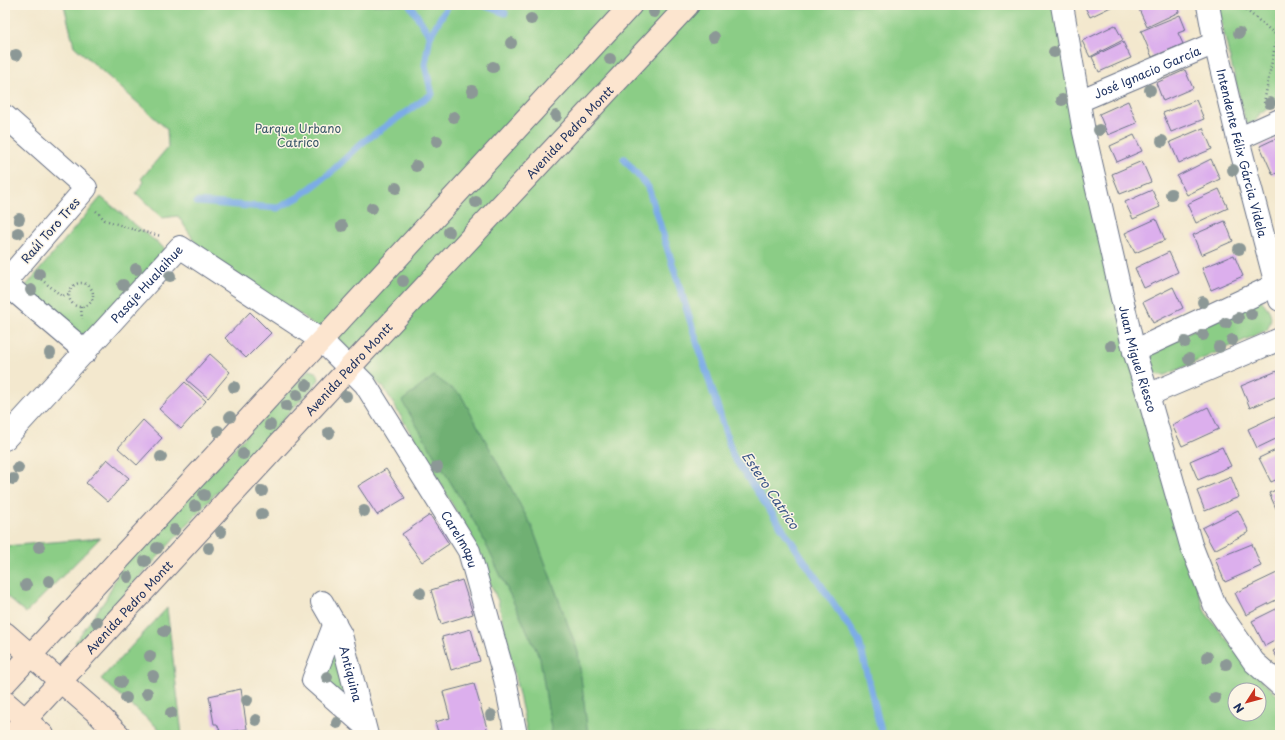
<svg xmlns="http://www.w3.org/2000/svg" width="1285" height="740" font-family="'Playpen Sans',sans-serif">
  <rect width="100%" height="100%" fill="#fcf5e5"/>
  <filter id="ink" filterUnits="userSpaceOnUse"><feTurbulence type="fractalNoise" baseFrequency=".025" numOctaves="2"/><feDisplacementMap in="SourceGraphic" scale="8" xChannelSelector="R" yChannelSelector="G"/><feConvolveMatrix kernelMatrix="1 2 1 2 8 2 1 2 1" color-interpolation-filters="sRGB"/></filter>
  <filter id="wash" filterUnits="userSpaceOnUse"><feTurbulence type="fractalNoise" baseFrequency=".012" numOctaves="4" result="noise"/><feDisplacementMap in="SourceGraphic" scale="16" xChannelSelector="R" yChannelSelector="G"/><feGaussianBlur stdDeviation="0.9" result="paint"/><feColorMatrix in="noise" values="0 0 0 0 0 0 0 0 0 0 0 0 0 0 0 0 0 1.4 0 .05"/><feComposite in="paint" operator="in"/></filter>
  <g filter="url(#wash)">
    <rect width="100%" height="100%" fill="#f3e8ce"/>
    <g fill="#8bcd86" stroke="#537e72" fill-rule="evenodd">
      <path d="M64 5H1055L1168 496 1205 612 1251 670 1280 698V735H528L498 601 470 537 441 484 384 388 304 317 203 254 178 216 162 218 136 193 144 182 141 179 168 147 167 129 74 46ZM1235 690H1259V714H1235Z"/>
      <path d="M1217 5H1280V103L1260 113 1255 122 1246 124Z"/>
      <path d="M101 197 165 249 96 332 79 335 24 288Z"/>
      <path d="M1260 299C1271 311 1274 316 1267 330L1166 375H1158L1149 369 1147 357 1150 350Z"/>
      <path d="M309 370C316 371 318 373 319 380L137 580 81 647 75 642 106 599 121 567Z"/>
      <path d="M100 538 26 613 5 595V546Z"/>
      <path d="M167 608 182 735H166L101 679Z"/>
      <path d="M334 640 348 700 321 679Z"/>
    </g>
    <path fill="#70b073" stroke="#467068" d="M434 376 461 395 532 527 578 652 588 735H552L540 658 479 530 402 401Z"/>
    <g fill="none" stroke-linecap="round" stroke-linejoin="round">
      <g stroke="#7cace6" stroke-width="7">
        <path d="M410 5 430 36"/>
        <path d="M483 5 505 13"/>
        <path d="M624 159 648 187 733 456 859 641 882 735"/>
        <path d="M197 202 278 208 299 197 329 174 363 142 432 94 425 65 430 36 448 5"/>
      </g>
    </g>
    <g id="blocks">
      <g fill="#dcafed">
        <path d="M1084 5H1115L1090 17Z"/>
        <path d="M1137 5H1176L1179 12 1147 27Z"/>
        <path d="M1180 15 1186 30 1178 33 1183 44 1152 57 1141 31Z"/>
        <path d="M1115 25 1123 40 1090 57 1082 41Z"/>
        <path d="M1123 42 1131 58 1099 72 1092 57Z"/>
        <path d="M1185 70 1193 88 1163 101 1156 83Z"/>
        <path d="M1196 100 1204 119 1171 132 1163 113Z"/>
        <path d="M1128 101 1137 123 1108 135 1099 114Z"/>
        <path d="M1203 128 1212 149 1179 163 1170 142Z"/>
        <path d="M1134 135 1142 151 1117 162 1110 146Z"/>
        <path d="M1277 138 1280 145V171L1273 175 1260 146Z"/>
        <path d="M1211 159 1220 179 1187 195 1177 176Z"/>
        <path d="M1142 161 1151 182 1120 194 1112 174Z"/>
        <path d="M1219 189 1228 208 1196 223 1187 204Z"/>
        <path d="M1152 190 1160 207 1133 219 1125 202Z"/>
        <path d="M1156 219 1165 240 1135 253 1125 233Z"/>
        <path d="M1225 221 1233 241 1201 255 1193 235Z"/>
        <path d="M1169 252 1178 272 1144 288 1135 268Z"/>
        <path d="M1234 255 1243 276 1211 290 1202 268Z"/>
        <path d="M1173 287 1183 308 1153 323 1143 302Z"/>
        <path d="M250 312 271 333 246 358 225 338Z"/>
        <path d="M210 354 230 372 208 398 187 380Z"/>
        <path d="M1277 371 1280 377V395L1250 408 1241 386Z"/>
        <path d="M185 382 206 401 181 429 159 409Z"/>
        <path d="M1208 407 1219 429 1182 446 1172 425Z"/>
        <path d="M1280 414V437L1257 448 1248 429Z"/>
        <path d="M143 420 162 438 137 465 118 448Z"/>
        <path d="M1222 447 1231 466 1198 480 1190 461Z"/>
        <path d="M1280 448V478L1271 482 1259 458Z"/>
        <path d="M107 459 129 478 108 502 86 483Z"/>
        <path d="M386 469 405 498 377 515 358 486Z"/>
        <path d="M1231 477 1239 497 1205 511 1197 491Z"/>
        <path d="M1280 488V517L1269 493Z"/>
        <path d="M1238 510 1249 532 1214 550 1202 528Z"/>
        <path d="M430 515 449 544 422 562 402 534Z"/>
        <path d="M1252 544 1261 566 1225 582 1215 559Z"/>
        <path d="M1277 573 1280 579V598L1246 615 1235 593Z"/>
        <path d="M462 580 473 614 441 624 431 590Z"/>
        <path d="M1280 607V638L1265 646 1252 621Z"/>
        <path d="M471 629 480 661 451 670 442 637Z"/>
        <path d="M1280 647V662L1273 651Z"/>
        <path d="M474 684 489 735H439L435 722 450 718 443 692Z"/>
        <path d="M241 689 247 729 221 733 217 724H214L209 696Z"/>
      </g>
    </g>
  </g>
  <g filter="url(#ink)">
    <use href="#blocks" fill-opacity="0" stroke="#677085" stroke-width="1"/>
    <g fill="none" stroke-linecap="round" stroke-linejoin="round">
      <defs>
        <g id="street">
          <path id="s1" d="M1062 5 1084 132 1134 351 1148 395 1191 545 1215 606 1254 662 1280 685"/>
          <path id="s2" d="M1208 5 1215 43 1238 139 1280 300"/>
          <path id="s3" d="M1079 101 1215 43"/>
          <path d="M5 116 86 188 5 282"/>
          <path d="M1238 139 1280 120"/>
          <path d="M5 283 86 352"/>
          <path d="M1134 351 1280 283"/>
          <path d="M1148 395 1280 339"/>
          <path id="s4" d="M5 439 180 247 321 340 365 384 469 551 505 679 516 735"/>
          <path id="s5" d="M322 602 341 635 367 735"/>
          <path d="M335 623 313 680 364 725"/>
        </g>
        <g id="secondary">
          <path d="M5 633 97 713 119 735"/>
          <path d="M5 683 631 5"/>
          <path d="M5 702 43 735"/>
          <path id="s6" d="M11 735 349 368 688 5"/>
        </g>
      </defs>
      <use href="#street" stroke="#677085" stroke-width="24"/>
      <use href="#secondary" stroke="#677085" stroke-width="24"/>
      <g stroke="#677085" stroke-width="2.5" stroke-dasharray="1 3" stroke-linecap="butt">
        <path d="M1240 5 1280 38"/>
        <path d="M1264 103 1277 35 1280 7"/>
        <path d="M96 211 105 220 132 229 161 236"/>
        <path d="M38 277 62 296 69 294"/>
        <circle cx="81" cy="295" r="12"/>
        <path d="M81 307 82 319"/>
      </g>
      <use href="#street" stroke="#fff" stroke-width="22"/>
      <use href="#secondary" stroke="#fce5cf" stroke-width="22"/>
    </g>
    <g fill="#8c9896">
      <circle cx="654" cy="12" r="6"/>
      <circle cx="531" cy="19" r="6"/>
      <circle cx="1239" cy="33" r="6"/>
      <circle cx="714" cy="37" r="6"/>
      <circle cx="511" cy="43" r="6"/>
      <circle cx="1054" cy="52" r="6"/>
      <circle cx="16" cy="55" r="6"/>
      <circle cx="610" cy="59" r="6"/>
      <circle cx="493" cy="67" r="6"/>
      <circle cx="1150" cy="90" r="6"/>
      <circle cx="472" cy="91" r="6"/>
      <circle cx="1062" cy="100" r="6"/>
      <circle cx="1270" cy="103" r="6"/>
      <circle cx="556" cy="116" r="6"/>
      <circle cx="454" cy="117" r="6"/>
      <circle cx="1099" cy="130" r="6"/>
      <circle cx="437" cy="141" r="6"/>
      <circle cx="1162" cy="141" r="6"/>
      <circle cx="416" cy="166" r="6"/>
      <circle cx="1233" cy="170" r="6"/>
      <circle cx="396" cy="188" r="6"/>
      <circle cx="1171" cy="194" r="6"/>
      <circle cx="476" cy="202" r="6"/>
      <circle cx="372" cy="208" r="6"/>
      <circle cx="19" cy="219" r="6"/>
      <circle cx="342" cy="226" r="6"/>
      <circle cx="449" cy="232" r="6"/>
      <circle cx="18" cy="233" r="6"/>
      <circle cx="1239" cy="249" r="6"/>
      <circle cx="136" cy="269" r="6"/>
      <circle cx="39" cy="274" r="6"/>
      <circle cx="170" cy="276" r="6"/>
      <circle cx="403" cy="281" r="6"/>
      <circle cx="123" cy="285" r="6"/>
      <circle cx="31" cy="290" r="6"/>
      <circle cx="1203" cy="302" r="6"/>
      <circle cx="1251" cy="314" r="6"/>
      <circle cx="1238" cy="318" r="6"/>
      <circle cx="1226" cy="323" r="6"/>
      <circle cx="1203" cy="335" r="6"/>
      <circle cx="1232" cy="340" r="6"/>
      <circle cx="1185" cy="342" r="6"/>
      <circle cx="1111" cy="346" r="6"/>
      <circle cx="1219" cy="347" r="6"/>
      <circle cx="50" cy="353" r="6"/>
      <circle cx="1189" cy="359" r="6"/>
      <circle cx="306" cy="385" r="6"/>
      <circle cx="234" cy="387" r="6"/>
      <circle cx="297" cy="395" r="6"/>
      <circle cx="346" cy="396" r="6"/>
      <circle cx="286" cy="406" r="6"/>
      <circle cx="230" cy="417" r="6"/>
      <circle cx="270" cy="425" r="6"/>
      <circle cx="218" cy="431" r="6"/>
      <circle cx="329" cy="433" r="6"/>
      <circle cx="243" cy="454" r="6"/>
      <circle cx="161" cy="457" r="6"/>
      <circle cx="437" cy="467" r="6"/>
      <circle cx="18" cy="468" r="6"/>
      <circle cx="13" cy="479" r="6"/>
      <circle cx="262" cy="491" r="6"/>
      <circle cx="204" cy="495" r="6"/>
      <circle cx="195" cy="506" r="6"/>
      <circle cx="364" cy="511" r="6"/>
      <circle cx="262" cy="514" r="6"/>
      <circle cx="174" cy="530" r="6"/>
      <circle cx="221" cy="532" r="6"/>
      <circle cx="39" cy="547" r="6"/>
      <circle cx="157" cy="548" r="6"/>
      <circle cx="209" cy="548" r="6"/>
      <circle cx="145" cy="561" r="6"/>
      <circle cx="128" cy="577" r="6"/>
      <circle cx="49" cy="581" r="6"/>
      <circle cx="26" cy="585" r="6"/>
      <circle cx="420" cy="593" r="6"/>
      <circle cx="97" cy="622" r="6"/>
      <circle cx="164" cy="631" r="6"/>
      <circle cx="150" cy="656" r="6"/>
      <circle cx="1207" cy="657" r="6"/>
      <circle cx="1226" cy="664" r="6"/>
      <circle cx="153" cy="676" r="6"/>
      <circle cx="327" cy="677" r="6"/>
      <circle cx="121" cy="682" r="6"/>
      <circle cx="147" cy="693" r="6"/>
      <circle cx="126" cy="698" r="6"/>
      <circle cx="1215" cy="698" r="6"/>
      <circle cx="247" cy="700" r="6"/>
      <circle cx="171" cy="713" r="6"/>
      <circle cx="491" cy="715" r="6"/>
      <circle cx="256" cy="720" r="6"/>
      <circle cx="337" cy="723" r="6"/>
    </g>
  </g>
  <g text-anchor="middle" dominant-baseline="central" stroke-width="3" stroke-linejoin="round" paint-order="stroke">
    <g font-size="12" fill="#1b2f5e" stroke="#fcf5e5">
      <text stroke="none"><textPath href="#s3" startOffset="74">José Ignacio García</textPath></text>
      <text stroke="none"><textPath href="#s6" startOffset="822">Avenida Pedro Montt</textPath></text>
      <text stroke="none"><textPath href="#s2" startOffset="152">Intendente Félix Gárcia Videla</textPath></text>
      <text transform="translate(50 230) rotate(-49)">Raúl Toro Tres</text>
      <text stroke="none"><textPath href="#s4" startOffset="210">Pasaje Hualaihue</textPath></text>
      <text stroke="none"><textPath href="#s1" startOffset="362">Juan Miguel Riesco</textPath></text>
      <text stroke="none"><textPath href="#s6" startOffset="498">Avenida Pedro Montt</textPath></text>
      <text stroke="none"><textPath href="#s4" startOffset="673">Carelmapu</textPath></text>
      <text stroke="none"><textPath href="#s6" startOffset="174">Avenida Pedro Montt</textPath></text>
      <text stroke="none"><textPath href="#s5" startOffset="78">Antiquina</textPath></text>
    </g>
    <g font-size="12" fill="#375668" stroke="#fcf5e5">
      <text x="298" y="128">Parque Urbano<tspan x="298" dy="14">Catrico</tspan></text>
    </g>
    <g font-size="13" font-style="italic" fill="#385487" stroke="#fcf5e5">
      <text transform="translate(771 490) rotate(56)">Estero Catrico</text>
    </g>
  </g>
  <rect width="1285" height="740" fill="none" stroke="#fcf5e5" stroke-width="20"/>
  <g transform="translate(1247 702) rotate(234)"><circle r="19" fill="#fcf5e5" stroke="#a2a6af"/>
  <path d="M0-3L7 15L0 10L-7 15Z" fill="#c8321e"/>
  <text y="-6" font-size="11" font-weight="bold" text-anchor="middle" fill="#1b2f5e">N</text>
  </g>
</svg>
